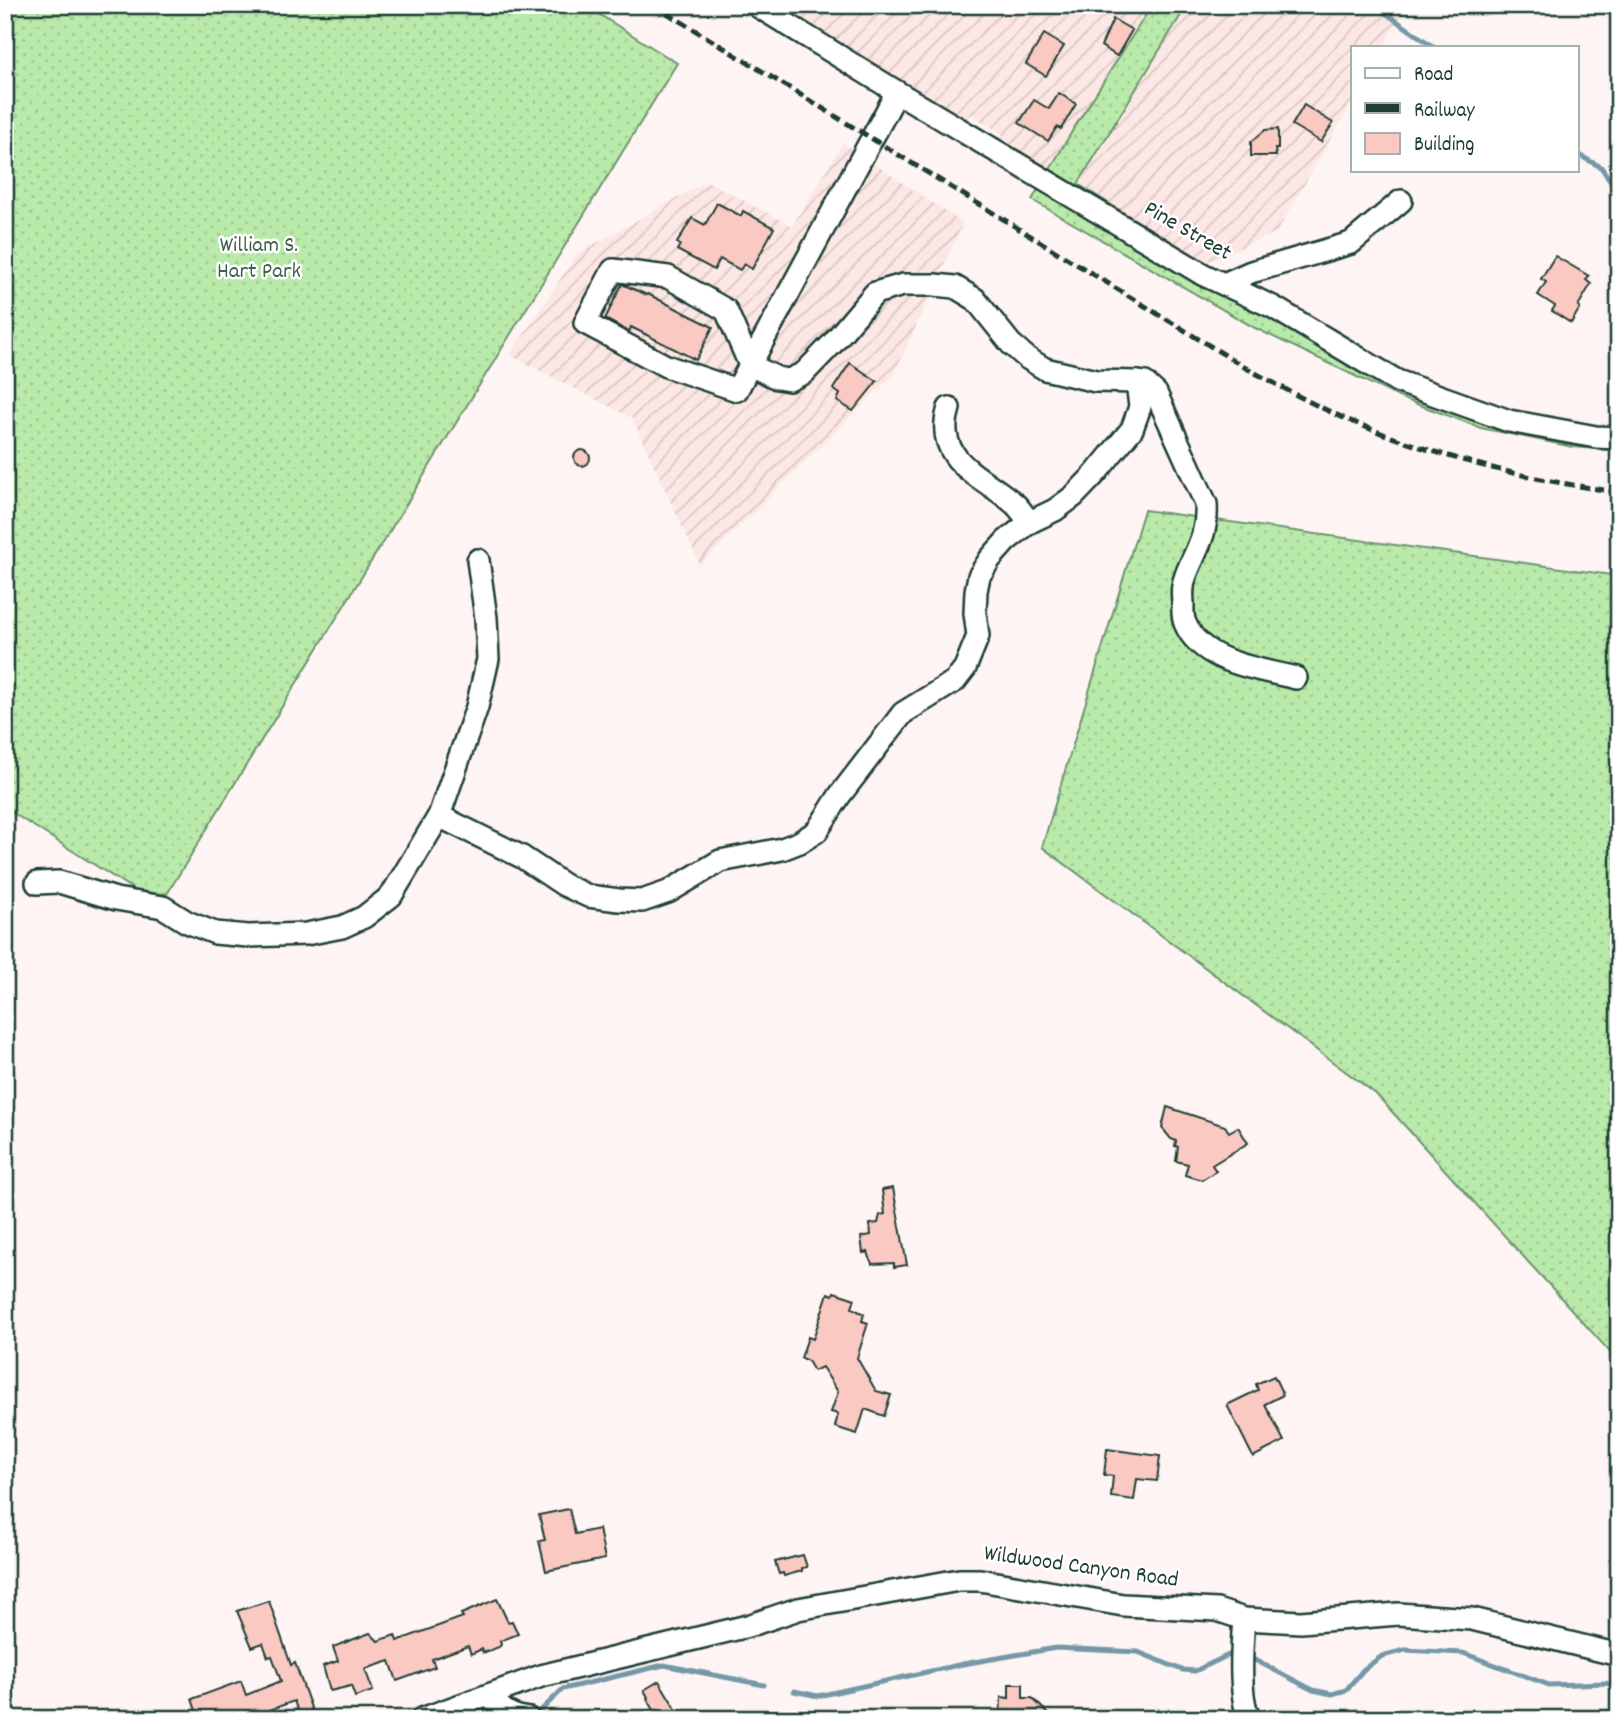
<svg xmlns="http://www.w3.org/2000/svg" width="1624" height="1724" font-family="Dekko,sans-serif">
  <defs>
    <pattern id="industrial-furrows" width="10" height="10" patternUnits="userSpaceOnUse" patternTransform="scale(1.75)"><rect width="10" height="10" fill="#fce7e4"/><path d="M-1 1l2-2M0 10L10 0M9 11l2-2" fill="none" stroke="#d8c7c4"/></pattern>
    <pattern id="grass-dots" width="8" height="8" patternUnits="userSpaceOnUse" patternTransform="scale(1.75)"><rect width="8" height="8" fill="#b9eaaa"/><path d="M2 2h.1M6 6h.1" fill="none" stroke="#9fca93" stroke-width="1.8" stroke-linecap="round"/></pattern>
  </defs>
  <rect width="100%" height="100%" fill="#fef4f3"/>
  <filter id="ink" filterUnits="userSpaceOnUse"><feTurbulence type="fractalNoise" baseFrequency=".0143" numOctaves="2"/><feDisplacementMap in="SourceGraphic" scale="14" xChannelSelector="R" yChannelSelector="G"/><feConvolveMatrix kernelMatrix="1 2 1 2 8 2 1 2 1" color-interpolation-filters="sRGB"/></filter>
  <g filter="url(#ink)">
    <g fill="url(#industrial-furrows)">
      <path d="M782 5H1152L1049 169 1000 141 1003 134 970 114 966 120 923 96 919 91Z"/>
      <path d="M1187 5H1407L1383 47H1353V100L1277 232 1204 263 1078 184Z"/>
      <path d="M843 143 963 223 894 374 700 565 632 418 510 355 577 254 707 181 792 226Z"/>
    </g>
    <g fill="url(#grass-dots)" stroke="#6c946f" stroke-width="2">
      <path d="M5 5H584L677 63 167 894 139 893 5 808Z"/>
      <path d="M1152 5H1187L1078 184 1204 263 1255 284 1363 356 1407 379 1488 406 1578 427 1619 430V451L1573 447 1481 428 1401 398 1255 328 1032 200 1074 128Z"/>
      <path d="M1144 510 1619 576V1362L1376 1094 1042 847Z"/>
    </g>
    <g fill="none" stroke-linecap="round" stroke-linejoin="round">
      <g stroke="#7498a8" stroke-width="5">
        <path d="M1374 5 1434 47"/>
        <path d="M1577 154 1601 167 1619 194"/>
        <path d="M1255 1660 1313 1690 1332 1694 1346 1690 1364 1669 1382 1656 1405 1650 1463 1653 1549 1685 1606 1683 1619 1688"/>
        <path d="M794 1691 818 1696 963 1664 1056 1648 1138 1652 1182 1670 1195 1671 1233 1653"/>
        <path d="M534 1717 563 1689 664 1665 764 1685"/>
      </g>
    </g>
    <g fill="#f9c9c2" stroke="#1f3d34" stroke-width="2">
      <path d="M1113 19 1132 30 1117 56 1101 46Z"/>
      <path d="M1044 34 1064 46 1046 76 1026 64Z"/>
      <path d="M1059 93 1076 104 1061 129 1057 127 1048 141 1019 123 1034 100 1049 109Z"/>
      <path d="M1304 105 1333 123 1321 142 1292 125Z"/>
      <path d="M1278 129V149H1275L1276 156H1251V142L1265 130Z"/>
      <path d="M717 203 741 216 743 211 774 228 752 269 744 264 740 270 720 259 714 270 677 250 680 245 677 243 692 218 705 225Z"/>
      <path d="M1555 256 1589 276 1586 280 1591 284 1578 306 1580 308 1571 323 1552 311 1555 306 1538 295 1546 282 1541 279Z"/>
      <path d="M622 284 647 295 648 294 713 327 696 360 631 327 629 332 605 319Z"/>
      <path d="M850 363 877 381 853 411 837 401 840 394 833 389Z"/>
      <circle cx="582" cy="458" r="8"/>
      <path d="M1167 1107 1225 1126 1229 1132 1238 1127 1248 1143 1212 1165 1216 1171 1202 1180 1185 1175 1188 1164 1176 1161 1178 1147 1175 1146 1176 1141 1171 1139 1162 1128Z"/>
      <path d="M893 1188 907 1265 894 1267V1263L872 1264 868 1252 863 1253 861 1237 871 1235 870 1224 878 1223 880 1215 885 1214 882 1190Z"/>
      <path d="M834 1292 855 1299 852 1308 864 1314 862 1321 868 1323 857 1358 876 1391 891 1395 884 1416 865 1409 857 1434 835 1427 838 1414 831 1412 838 1392 822 1367 814 1371 808 1361 801 1358 808 1337 813 1339 828 1293 833 1295Z"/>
      <path d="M1274 1376 1283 1395 1265 1404 1284 1441 1253 1457 1227 1405 1258 1390 1256 1384Z"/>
      <path d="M1107 1449 1160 1456 1157 1481 1137 1479 1134 1500 1111 1497 1113 1476 1104 1475Z"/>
      <path d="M569 1509 575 1534 599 1529 605 1559 546 1571 539 1541 545 1540 539 1515Z"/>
      <path d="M803 1555 807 1567 802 1568V1571L784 1576 783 1573 779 1574 775 1562Z"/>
      <path d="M497 1599 508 1622 512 1621 518 1634 500 1641 501 1645 499 1647 483 1653 482 1649 471 1654 468 1646 432 1659 435 1667 397 1681 390 1661 365 1669 373 1691 355 1697 351 1686 330 1691 323 1666 338 1661 333 1647 370 1633 378 1641 395 1635 397 1641 463 1617 461 1614Z"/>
      <path d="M269 1601 291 1665 295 1663 315 1719H301L294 1701 264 1712 267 1719H199L192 1699 241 1681 246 1695 281 1681 272 1656 268 1657 263 1643 252 1647 237 1611Z"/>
      <path d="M659 1681 682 1719H659L647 1698 648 1697 644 1690Z"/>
      <path d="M1009 1684H1023V1698H1032L1054 1719H1000L1001 1697 1009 1698Z"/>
    </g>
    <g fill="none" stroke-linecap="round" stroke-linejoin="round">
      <defs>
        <g id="minor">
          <path d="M756 5 897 92 1204 275 1273 307 1397 381 1509 421 1596 437 1619 438"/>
          <path d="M897 92 750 365 737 390 666 366 585 323 613 270 668 277 726 310 750 365 777 378 789 380 804 373 832 344 875 293 903 285H935L955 287 975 299 1011 344 1027 358 1045 369 1096 381 1137 382 1145 383 1156 393 1206 504C1208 535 1196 549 1186 575 1182 585 1182 592 1183 602 1183 609 1182 616 1185 623 1201 663 1259 669 1296 678"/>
          <path d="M1224 284 1251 272 1351 243 1401 201"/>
          <path d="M949 408C932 462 984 476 1016 505 1021 510 1025 517 1030 522"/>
          <path d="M439 816 522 857 564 885 588 896 619 900 642 901 668 892 720 861 782 849 800 842 817 831 840 795 903 713 955 681 965 668 978 636 975 613 976 591 979 576 990 559 1006 541 1030 522 1055 510 1074 496 1095 474 1132 429 1140 407 1137 382"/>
          <path d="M37 883 59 882 116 899 163 907 187 922 215 933 248 936 306 934 342 927 364 917 391 896 439 816 477 707 488 659 486 618 478 560"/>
          <path d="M1244 1619C1242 1643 1238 1699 1250 1719"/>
          <path d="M489 1695C500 1709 510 1717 529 1719"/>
          <path d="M422 1719 541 1676 748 1626 798 1609 959 1580H980L1123 1605 1217 1610 1244 1619 1301 1622 1398 1614 1472 1619 1619 1655"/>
        </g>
      </defs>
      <use href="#minor" stroke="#1f3d34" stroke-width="26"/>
      <use href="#minor" stroke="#fff" stroke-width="21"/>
      <path stroke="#1f3d34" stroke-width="5" stroke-dasharray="10 5" stroke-linecap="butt" d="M654 5 1246 368C1282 387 1318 408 1356 423 1440 458 1528 480 1619 492"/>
    </g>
  </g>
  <g text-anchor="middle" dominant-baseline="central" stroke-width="5" stroke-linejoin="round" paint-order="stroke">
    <g font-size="23" fill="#1f3d34" stroke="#fff">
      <text transform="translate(1187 232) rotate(30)">Pine Street</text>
      <text transform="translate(1081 1568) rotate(8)">Wildwood Canyon Road</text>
    </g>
    <g font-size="23" fill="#3e604c" stroke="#fff">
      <text x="259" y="246">William S.<tspan x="259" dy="26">Hart Park</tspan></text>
    </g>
  </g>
  <rect width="1624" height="1724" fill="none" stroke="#fff" stroke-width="28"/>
  <rect x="14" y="14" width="1596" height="1696" fill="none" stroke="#1f3d34" stroke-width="2.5" filter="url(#ink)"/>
  <rect x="1351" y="46" width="228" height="126" fill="#ffffff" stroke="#a5b1ae" stroke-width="2"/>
  <rect x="1365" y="68" width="35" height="10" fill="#ffffff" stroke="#a5b1ae" stroke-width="2"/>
  <text x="1414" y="80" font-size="21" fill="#1f3d34">Road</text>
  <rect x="1365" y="103" width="35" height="10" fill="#1f3d34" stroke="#a5b1ae" stroke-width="2"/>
  <text x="1414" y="116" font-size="21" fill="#1f3d34">Railway</text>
  <rect x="1365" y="133" width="35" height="21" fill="#f9c9c2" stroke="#a5b1ae" stroke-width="2"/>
  <text x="1414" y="150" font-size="21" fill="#1f3d34">Building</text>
</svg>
